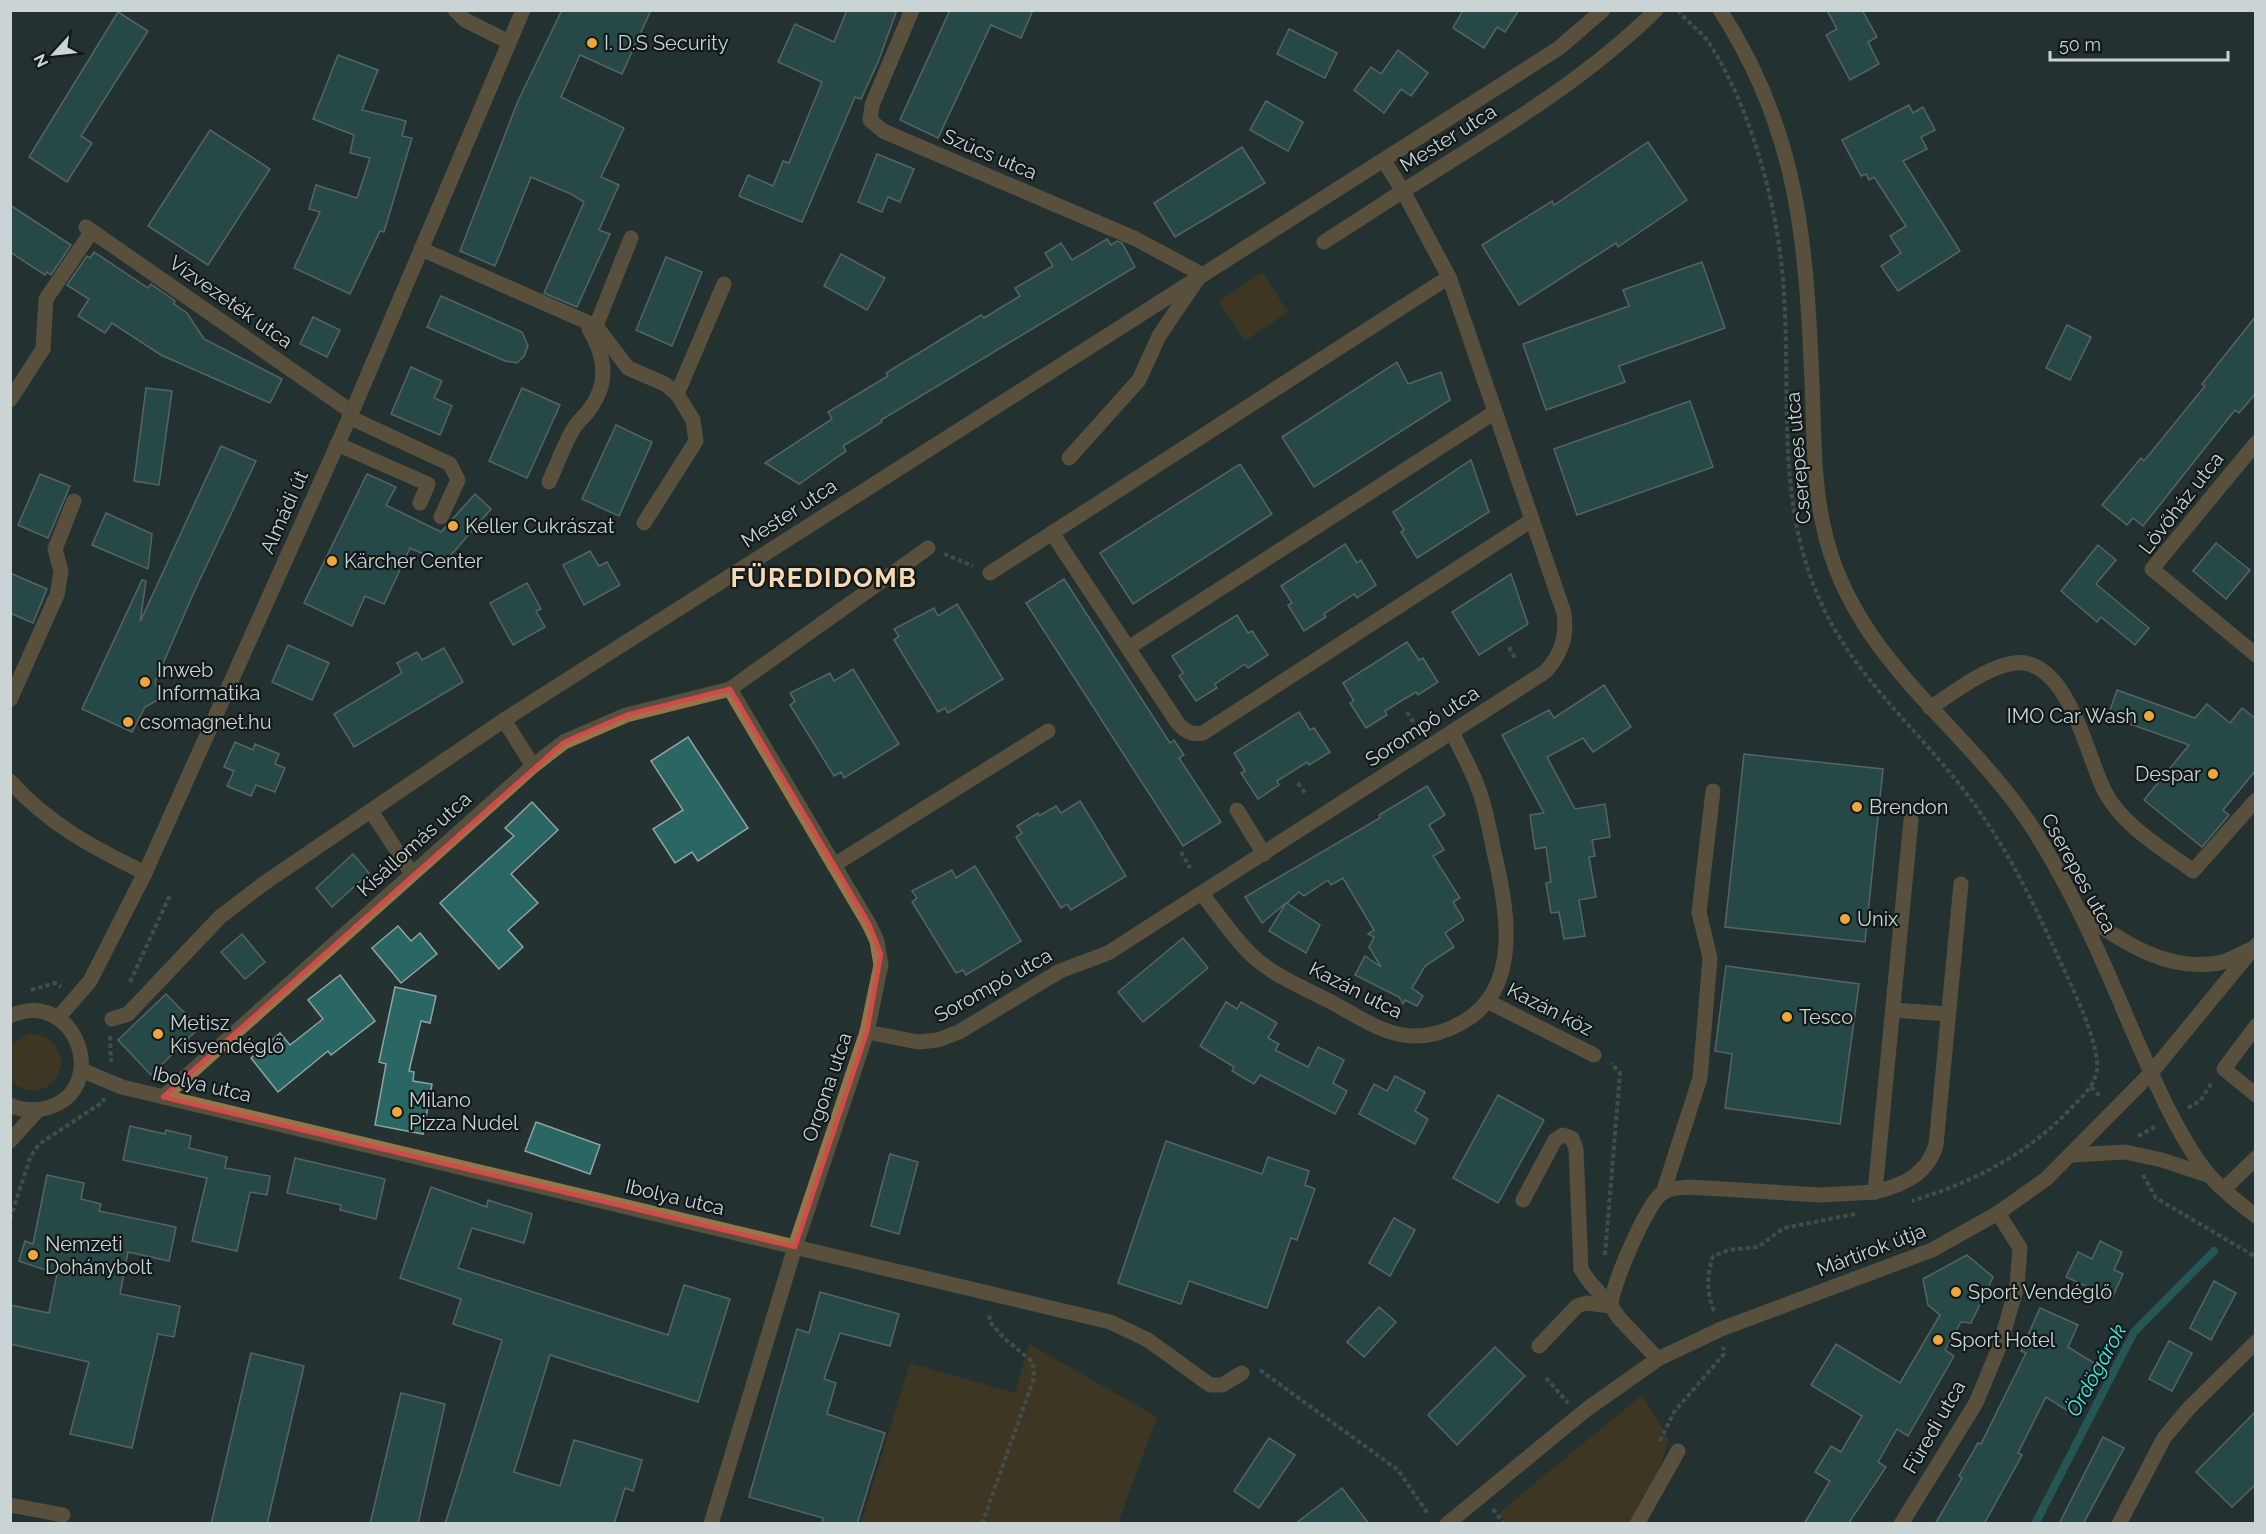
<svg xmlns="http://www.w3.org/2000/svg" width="2266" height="1534" font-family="Raleway,sans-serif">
  <rect width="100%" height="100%" fill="#243232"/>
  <g fill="#5a3c11">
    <path d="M1262 272 1288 312 1245 341 1219 301Z"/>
    <path d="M28 1034C48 1034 58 1044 62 1063 56 1090 32 1099 11 1081V1045Z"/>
    <path d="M1029 1344 1157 1417 1118 1523H861L910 1363 1015 1393Z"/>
    <path d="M1642 1395 1669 1439 1641 1523H1506L1499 1513Z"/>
  </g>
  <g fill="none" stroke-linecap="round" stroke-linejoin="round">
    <path stroke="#288280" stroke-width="8" d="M2035 1524 2134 1332 2214 1251"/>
  </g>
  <g fill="#296664" stroke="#91a2a1" stroke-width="1.5">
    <path d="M562 10H651L622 74 580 55 561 97 624 128 601 177 619 185 599 230 610 234 577 307 544 293 584 202 571 194 531 177 495 266 460 251 518 101Z"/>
    <path d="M847 10H897L878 62 861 99 855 97 802 222 739 196 748 175 773 186 783 161 789 163 822 82 778 62 795 24 834 42Z"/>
    <path d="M950 10H1033L1021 38 991 25 938 138 900 120Z"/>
    <path d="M1463 10H1519L1505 32 1497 27 1484 48 1453 28Z"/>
    <path d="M1827 10H1862L1877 37 1868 42 1879 64 1850 80 1826 35 1837 29Z"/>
    <path d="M118 12 148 31 81 136 92 143 67 182 29 157Z"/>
    <path d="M1289 29 1337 53 1325 78 1277 54Z"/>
    <path d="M1398 50 1428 73 1411 96 1401 89 1384 113 1354 90 1371 67 1381 74Z"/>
    <path d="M338 55 378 70 362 110 406 121 402 136 412 138 384 232 380 231 350 294 294 268 320 212 309 209 316 185 357 198 370 158 350 153 354 135 313 119Z"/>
    <path d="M1266 101 1303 122 1288 151 1250 130Z"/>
    <path d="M1909 105 1913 113 1923 107 1935 130 1921 137 1927 149 1903 161 1960 251 1898 291 1881 266 1901 253 1890 236 1906 226 1874 177 1869 180 1866 174 1861 176 1842 140Z"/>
    <path d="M210 130 270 169 208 265 148 226Z"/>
    <path d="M1648 142 1687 200 1618 247 1616 243 1519 305 1482 245 1552 201 1554 205Z"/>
    <path d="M1242 147 1265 183 1175 237 1154 203Z"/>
    <path d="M877 154 914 169 900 202 888 197 882 212 858 202Z"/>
    <path d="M10 205 71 245 51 275 47 272 45 275 10 252Z"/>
    <path d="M1107 239 1111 245 1117 241 1122 243 1135 267 881 420 882 422 843 446 846 451 799 484 765 463 832 419 828 412 888 376 886 373 981 315 984 318 1020 296 1015 288 1053 266 1045 253 1061 243 1072 260Z"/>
    <path d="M94 252 148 288 151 284 175 301 174 304 187 313 204 339 282 379 270 403 161 355 112 323 105 333 78 316 89 299 67 285 87 256 90 258Z"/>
    <path d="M841 254 885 278 867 310 824 286Z"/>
    <path d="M666 257 702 272 672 346 636 330Z"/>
    <path d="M1702 262 1725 328 1619 366 1625 382 1546 410 1523 344 1629 306 1623 290Z"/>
    <path d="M441 296 522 332 528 346 524 356 517 363 505 361 427 327Z"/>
    <path d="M2256 316V393L2239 413 2235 410 2143 526 2133 518 2127 525 2102 505 2141 458 2144 461 2205 386 2202 384Z"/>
    <path d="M313 317 340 330 327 357 300 344Z"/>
    <path d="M2067 325 2091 337 2070 380 2046 368Z"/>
    <path d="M1397 362 1408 384 1441 372 1450 400 1314 487 1282 437Z"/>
    <path d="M411 367 442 381 434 398 452 406 440 435 391 414Z"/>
    <path d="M146 388 172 391 159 485 134 481Z"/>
    <path d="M522 388 560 405 527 478 489 461Z"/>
    <path d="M1690 401 1713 467 1577 515 1554 449Z"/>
    <path d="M616 425 652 442 619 516 582 499Z"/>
    <path d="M221 446 256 461 194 592 155 682 160 699 145 707 132 732 82 709 142 580 146 581 140 622Z"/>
    <path d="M1471 460 1489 512 1417 558 1401 532 1404 530 1393 512Z"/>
    <path d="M1240 464 1272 514 1133 604 1100 553Z"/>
    <path d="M40 474 70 486 48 538 18 525Z"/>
    <path d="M367 474 396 487 386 505 441 532 475 494 491 509 444 563 410 548 384 604 365 596 352 626 304 603Z"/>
    <path d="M106 513 152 534 148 569 92 545Z"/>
    <path d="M2216 543 2250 570 2226 599 2193 571Z"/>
    <path d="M1345 544 1357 563 1361 560 1376 585 1357 598 1354 594 1324 614 1326 617 1304 631 1288 605 1292 603 1281 586Z"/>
    <path d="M2098 545 2116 560 2096 584 2149 628 2135 645 2101 617 2097 622 2061 591Z"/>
    <path d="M590 551 599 566 607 562 620 585 584 605 563 565Z"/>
    <path d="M10 573 47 589 33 623 10 613Z"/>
    <path d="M1511 574 1528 624 1479 655 1452 612Z"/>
    <path d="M1064 579 1170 743 1174 740 1184 755 1179 758 1221 822 1183 846 1026 603Z"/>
    <path d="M527 583 541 609 536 611 545 627 513 645 490 603Z"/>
    <path d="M957 604 1003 679 948 713 945 708 938 712 894 640 899 636 894 629 934 608 938 616Z"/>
    <path d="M1237 615 1248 633 1252 631 1268 655 1248 668 1245 664 1215 684 1217 688 1196 701 1179 676 1183 673 1172 656Z"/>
    <path d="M1407 642 1419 660 1423 658 1438 682 1418 695 1416 692 1401 701 1385 711 1387 715 1366 728 1350 703 1354 701 1343 683Z"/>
    <path d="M288 645 329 663 312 700 272 682Z"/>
    <path d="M444 648 463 682 354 747 334 714 402 673 397 663 417 652 422 660Z"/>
    <path d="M853 669 899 744 844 778 841 772 834 776 790 705 795 701 790 693 830 673 834 681Z"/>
    <path d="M1604 685 1631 727 1593 752 1583 738 1547 757 1575 809 1605 804 1610 837 1592 840 1595 856 1589 857 1596 897 1579 900 1585 936 1564 939 1559 912 1551 913 1546 883 1551 882 1546 847 1535 849 1530 815 1544 813 1502 735 1549 710 1554 718Z"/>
    <path d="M2117 690 2195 718 2207 704 2230 723 2242 708 2256 719V770L2223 810 2229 815 2202 847 2144 800 2189 745 2108 716Z"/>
    <path d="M1299 712 1310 730 1314 728 1330 752 1309 765 1307 762 1277 781 1279 785 1258 799 1241 773 1245 771 1234 753Z"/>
    <path d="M688 737 748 828 698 861 692 852 675 863 653 829 683 810 651 761Z"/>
    <path d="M235 742 253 750 255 744 279 754 275 764 285 768 275 792 256 785 251 796 227 786 234 771 224 767Z"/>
    <path d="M1744 754 1883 769 1865 942 1725 927Z"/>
    <path d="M1427 786 1445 815 1429 825 1444 850 1433 856 1460 898 1453 902 1464 920 1445 933 1454 947 1425 966 1412 988 1423 996 1417 1006 1405 1000 1403 1004 1399 997 1355 975 1365 956 1381 967 1369 947 1374 937 1368 934 1374 930 1343 878 1331 885 1328 880 1304 896 1299 892 1287 903 1320 925 1306 953 1269 931 1286 903 1262 923 1245 897 1380 818 1379 815Z"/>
    <path d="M1080 801 1126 876 1071 910 1067 904 1061 908 1016 837 1022 833 1017 826 1038 813 1039 816 1056 806 1061 813Z"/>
    <path d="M532 802 558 830 511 874 538 903 508 930 523 947 499 969 440 903 514 836 505 828Z"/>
    <path d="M353 854 369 873 332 907 316 888Z"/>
    <path d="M975 866 1021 941 966 975 963 970 956 973 912 902 917 898 912 891 952 870 956 878Z"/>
    <path d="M398 926 411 941 420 933 437 954 401 983 372 948Z"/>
    <path d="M242 934 265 962 245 979 221 952Z"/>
    <path d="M1183 938 1208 968 1143 1022 1118 992Z"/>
    <path d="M1726 966 1859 984 1840 1124 1725 1108 1732 1054 1715 1051Z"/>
    <path d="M340 975 375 1021 331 1055 328 1051 278 1092 251 1058 280 1033 290 1045 323 1019 308 1000Z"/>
    <path d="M395 987 436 996 430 1023 421 1021 409 1071 414 1072 413 1081 432 1084 423 1134 375 1125 386 1064 379 1062Z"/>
    <path d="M166 994 199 1028 151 1075 118 1040Z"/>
    <path d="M1226 1002 1237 1009 1241 1002 1277 1023 1268 1038 1279 1044 1275 1050 1308 1067 1318 1047 1344 1060 1333 1083 1347 1091 1335 1114 1260 1075 1254 1084 1232 1071 1234 1067 1200 1046Z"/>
    <path d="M1395 1076 1425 1092 1415 1111 1428 1119 1415 1144 1359 1114 1374 1084 1387 1091Z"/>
    <path d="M1498 1095 1544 1120 1498 1203 1453 1178Z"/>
    <path d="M536 1122 600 1145 590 1174 525 1151Z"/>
    <path d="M130 1126 165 1134 166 1130 191 1136 189 1148 227 1157 225 1168 270 1176 267 1195 250 1192 237 1251 192 1241 207 1178 123 1160Z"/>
    <path d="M1166 1141 1262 1174 1268 1157 1309 1171 1305 1185 1315 1189 1297 1240 1291 1238 1267 1308 1189 1281 1181 1304 1118 1283Z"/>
    <path d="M890 1154 918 1162 899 1234 871 1226Z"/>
    <path d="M295 1158 385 1179 376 1219 340 1210 341 1205 287 1193Z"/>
    <path d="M47 1175 84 1183 81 1199 101 1204 99 1211 176 1227 169 1261 128 1252 120 1294 180 1306 174 1337 158 1334 132 1448 70 1434 89 1362 10 1344V1305L49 1313 57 1274 19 1261 25 1241 33 1244Z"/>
    <path d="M431 1187 487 1207 488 1200 532 1214 524 1243 472 1228 458 1268 668 1335 684 1285 730 1299 698 1402 550 1355 514 1472 560 1486 574 1440 642 1460 633 1491 625 1488 614 1524H445L502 1340 453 1324 461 1299 400 1278Z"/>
    <path d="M1394 1218 1415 1230 1390 1276 1369 1263Z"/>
    <path d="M2100 1241 2122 1252 2114 1270 2123 1274 2112 1298 2066 1277 2078 1252 2092 1259Z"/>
    <path d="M1967 1255 1993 1277 1971 1323 1961 1322 1945 1350 1954 1356 1908 1436 1897 1429 1878 1462 1886 1467 1848 1524H1804L1830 1481 1815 1472 1831 1446 1841 1452 1862 1416 1811 1385 1836 1344 1900 1383 1940 1315 1928 1305 1923 1279Z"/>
    <path d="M2214 1281 2236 1293 2211 1340 2190 1328Z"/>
    <path d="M820 1292 899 1314 890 1346 840 1333 824 1379 836 1383 827 1414 885 1433 857 1524H822L823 1518 749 1497 797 1329 809 1333Z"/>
    <path d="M1379 1307 1396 1322 1364 1357 1347 1342Z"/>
    <path d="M2040 1308 2078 1325 2068 1347 2102 1368 2073 1414 2046 1397 2018 1453 2022 1455 1984 1524H1935L1962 1478 1959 1476 1978 1443 1981 1444 2026 1353 2021 1351Z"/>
    <path d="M2169 1341 2192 1353 2172 1391 2149 1379Z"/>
    <path d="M1495 1347 1525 1376 1457 1445 1428 1415Z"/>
    <path d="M251 1353 304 1366 267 1524H211Z"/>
    <path d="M401 1393 445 1404 418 1524H370Z"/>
    <path d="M2256 1411V1484L2232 1507 2196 1472Z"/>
    <path d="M2103 1437 2124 1448 2083 1524H2059Z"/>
    <path d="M1269 1438 1295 1455 1259 1508 1234 1491Z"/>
    <path d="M1342 1488 1369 1524H1295Z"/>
  </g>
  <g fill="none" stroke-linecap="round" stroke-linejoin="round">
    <g stroke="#647070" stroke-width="4" stroke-dasharray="4.5 3" stroke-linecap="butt">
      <path d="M1678 10C1688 24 1703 32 1711 46 1754 115 1780 215 1784 295 1791 403 1775 506 1823 607 1857 680 1922 733 1969 797 2010 851 2039 915 2067 976 2077 998 2100 1047 2097 1070 2095 1085 2084 1095 2074 1105 2030 1153 1974 1182 1912 1201"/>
      <path d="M944 554 973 566"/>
      <path d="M1509 647 1515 658"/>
      <path d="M1407 712 1414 723"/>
      <path d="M1298 783 1305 793"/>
      <path d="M1181 852 1190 868"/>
      <path d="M130 982 170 895"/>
      <path d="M31 990 55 983 61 987"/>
      <path d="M110 1036 111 1062"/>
      <path d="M2091 1087 2101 1097"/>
      <path d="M2188 1108 2200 1101 2211 1084"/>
      <path d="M2138 1136 2155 1127"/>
      <path d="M2143 1175 2156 1198 2256 1257"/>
      <path d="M10 1219 30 1158 39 1144 103 1102 104 1098"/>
      <path d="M1605 1255 1620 1073 1611 1063"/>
      <path d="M1714 1311C1706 1291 1707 1276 1713 1256L1729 1250 1758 1247 1784 1228 1855 1214"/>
      <path d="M1260 1370 1398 1470 1428 1514"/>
      <path d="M1546 1378 1568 1403"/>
      <path d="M1660 1441 1674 1412 1724 1354 1723 1347"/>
      <path d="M1493 1509 1504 1524"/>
      <path d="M982 1524 1034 1378 1033 1362 1005 1339 989 1321 990 1312"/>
    </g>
    <g stroke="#977549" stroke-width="15">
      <path d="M455 10 465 20 509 42"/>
      <path d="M912 10 872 105 870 120 883 131 1136 239 1201 274 1159 336 1139 380 1069 458"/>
      <path d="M1720 10C1799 132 1806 242 1812 382 1814 429 1813 478 1823 525 1851 658 1960 719 2030 824 2071 887 2101 956 2130 1025 2150 1070 2178 1139 2210 1176 2223 1191 2240 1204 2256 1216"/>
      <path d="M1384 161 1403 191C1491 135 1581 84 1656 10"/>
      <path d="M86 227 352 412"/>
      <path d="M421 249 596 326 628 368 665 384 677 394 693 420 696 441 644 523"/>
      <path d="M596 326 631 238"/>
      <path d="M677 394 724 284"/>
      <path d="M10 400 43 349 46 299 92 231"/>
      <path d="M349 417 450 464 458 480 441 517"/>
      <path d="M2256 443 2152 569 2256 655"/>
      <path d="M337 444 428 484 420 503"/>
      <path d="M549 482C557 465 564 444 574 428 578 421 585 416 589 410 609 384 606 357 589 329"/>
      <path d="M1052 533 1177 722C1184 731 1191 735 1203 733L1532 520"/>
      <path d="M990 573 1449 277"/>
      <path d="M1128 648 1495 412"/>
      <path d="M10 700 57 595 61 571 55 549 74 501"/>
      <path d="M1930 708C1953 693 1978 673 2005 665 2066 645 2086 756 2105 792 2124 827 2162 848 2193 871L2256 800"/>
      <path d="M504 720 533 766"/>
      <path d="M10 781C48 824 94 848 145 873"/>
      <path d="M1237 810 1264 854"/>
      <path d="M371 811 412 874"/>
      <path d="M834 865 1048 731"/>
      <path d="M1202 894C1219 915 1236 942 1257 960 1279 978 1308 990 1333 1003 1379 1029 1411 1052 1463 1022 1523 988 1507 907 1494 852 1490 831 1486 810 1479 790 1472 770 1461 751 1452 732"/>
      <path d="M2082 914C2124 942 2166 972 2219 963 2229 961 2240 954 2249 950"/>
      <path d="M1487 1001 1594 1055"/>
      <path d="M1893 1010 1948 1014"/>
      <path d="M10 1016C76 986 112 1090 47 1108 34 1111 22 1111 10 1105"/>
      <path d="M58 1018 90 981 145 873 352 412 523 10"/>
      <path d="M112 1019 128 1014 220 917 263 884 504 720 1559 48 1603 10"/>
      <path d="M2256 1026 2224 1069 2256 1095"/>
      <path d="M867 1032 918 1042 938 1040 959 1032 1060 971 1108 953 1545 672C1562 654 1567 636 1564 613L1449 277 1403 191 1324 242"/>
      <path d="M81 1070 122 1087 1110 1322 1148 1340 1210 1385H1222L1242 1373"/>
      <path d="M163 1097 533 766 564 742 626 715 730 689 928 548"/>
      <path d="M10 1141 38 1110"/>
      <path d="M2072 1155 2125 1152 2162 1160 2210 1176"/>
      <path d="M2224 1189 2256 1158"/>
      <path d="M1875 1192C1903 1185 1927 1175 1936 1145L1961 884"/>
      <path d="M1663 1193 1700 1078 1710 958 1699 912 1713 791"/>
      <path d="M1523 1200 1555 1140 1563 1135 1572 1138 1576 1149 1581 1269 1588 1280 1611 1306"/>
      <path d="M1611 1306C1611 1287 1646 1206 1661 1194 1669 1188 1678 1188 1688 1187L1821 1195 1875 1192 1911 820"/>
      <path d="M1539 1346 1577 1306 1586 1303 1611 1306 1619 1318 1658 1359"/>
      <path d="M10 1505 63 1515"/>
      <path d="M711 1524 795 1247 867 1032 881 965 877 941 869 924 730 689"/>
      <path d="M1447 1524 1587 1409 1658 1359 1721 1329 1932 1250 1998 1213 2046 1179 2151 1073 2256 945"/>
      <path d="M1637 1524 1678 1451"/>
      <path d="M1901 1524 1976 1403 2000 1345 2017 1286 2020 1248 1998 1213"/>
      <path d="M2119 1524 2164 1438 2189 1408 2256 1342"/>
    </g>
  </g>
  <path d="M0 0H2266V1534H0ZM730 689 869 924 881 954 867 1032 795 1247 163 1097 564 742 626 715Z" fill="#243232" fill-opacity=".55" fill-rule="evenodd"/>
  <path fill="none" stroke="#d44a4a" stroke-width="4.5" stroke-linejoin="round" d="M730 689 869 924 881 954 867 1032 795 1247 163 1097 564 742 626 715Z"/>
  <g fill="#eea73d" stroke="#121918" stroke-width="2">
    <circle cx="592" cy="43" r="6"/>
    <circle cx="453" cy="526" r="6"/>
    <circle cx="332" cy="561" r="6"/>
    <circle cx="145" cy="682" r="6"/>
    <circle cx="2149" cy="716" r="6"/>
    <circle cx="128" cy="722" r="6"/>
    <circle cx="2213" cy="774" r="6"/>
    <circle cx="1857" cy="807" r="6"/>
    <circle cx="1845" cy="919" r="6"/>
    <circle cx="1787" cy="1017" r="6"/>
    <circle cx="158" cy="1034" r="6"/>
    <circle cx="397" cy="1112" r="6"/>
    <circle cx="33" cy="1255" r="6"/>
    <circle cx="1956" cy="1292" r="6"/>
    <circle cx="1938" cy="1340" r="6"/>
  </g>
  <g text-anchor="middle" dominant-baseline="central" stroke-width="4.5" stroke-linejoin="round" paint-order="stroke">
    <g font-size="20" fill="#cbd4d4" stroke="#121918" text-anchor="start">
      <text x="604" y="43">I. D.S Security</text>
      <text x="465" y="526">Keller Cukrászat</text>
      <text x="344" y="561">Kärcher Center</text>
      <text x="157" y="670">Inweb<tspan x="157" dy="23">Informatika</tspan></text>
      <text x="2137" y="716" text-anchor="end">IMO Car Wash</text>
      <text x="140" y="722">csomagnet.hu</text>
      <text x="2201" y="774" text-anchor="end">Despar</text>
      <text x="1869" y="807">Brendon</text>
      <text x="1857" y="919">Unix</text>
      <text x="1799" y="1017">Tesco</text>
      <text x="170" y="1023">Metisz<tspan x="170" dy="23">Kisvendéglő</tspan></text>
      <text x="409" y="1100">Milano<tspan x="409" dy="23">Pizza Nudel</tspan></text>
      <text x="45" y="1244">Nemzeti<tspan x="45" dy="23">Dohánybolt</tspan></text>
      <text x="1968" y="1292">Sport Vendéglő</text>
      <text x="1950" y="1340">Sport Hotel</text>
    </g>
    <g font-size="20" fill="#cbd4d4" stroke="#121918">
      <text transform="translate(1448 138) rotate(-32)">Mester utca</text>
      <text transform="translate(990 154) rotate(23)">Szűcs utca</text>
      <text transform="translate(231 302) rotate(35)">Vízvezeték utca</text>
      <text transform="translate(1798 458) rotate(-95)">Cserepes utca</text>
      <text transform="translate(2181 503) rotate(-52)">Lövőház utca</text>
      <text transform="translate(284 512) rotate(-66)">Almádi út</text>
      <text transform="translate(789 513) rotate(-33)">Mester utca</text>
      <text transform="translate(1422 726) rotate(-33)">Sorompó utca</text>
      <text transform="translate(414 844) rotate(-42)">Kisállomás utca</text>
      <text transform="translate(2079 873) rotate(61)">Cserepes utca</text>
      <text transform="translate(993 985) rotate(-29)">Sorompó utca</text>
      <text transform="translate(1356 990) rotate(27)">Kazán utca</text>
      <text transform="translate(1550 1009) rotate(27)">Kazán köz</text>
      <text transform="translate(202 1084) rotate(13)">Ibolya utca</text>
      <text transform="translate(827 1087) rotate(-71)">Orgona utca</text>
      <text transform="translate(675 1197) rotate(13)">Ibolya utca</text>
      <text transform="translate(1871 1250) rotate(-21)">Mártírok útja</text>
      <text transform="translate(1934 1427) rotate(-60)">Füredi utca</text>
    </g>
    <g font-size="21" font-style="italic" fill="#40e9e7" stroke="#121918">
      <text transform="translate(2096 1370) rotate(-61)">Ördögárok</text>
    </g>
    <g font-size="26" font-weight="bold" letter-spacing="1.5" fill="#f7d9b3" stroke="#121918">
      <text x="824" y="578">FÜREDIDOMB</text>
    </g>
  </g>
  <rect width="2266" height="1534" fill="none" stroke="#cbd4d4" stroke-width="24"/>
  <g transform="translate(54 54) rotate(243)" stroke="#121918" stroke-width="4.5" paint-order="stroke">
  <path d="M0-4.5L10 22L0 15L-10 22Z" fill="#cbd4d4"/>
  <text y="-9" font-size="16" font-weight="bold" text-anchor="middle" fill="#cbd4d4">N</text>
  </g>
  <path d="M2050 51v9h178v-9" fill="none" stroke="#cbd4d4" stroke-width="3"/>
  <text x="2059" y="51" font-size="18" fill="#cbd4d4" stroke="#121918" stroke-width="4.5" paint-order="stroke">50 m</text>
</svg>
